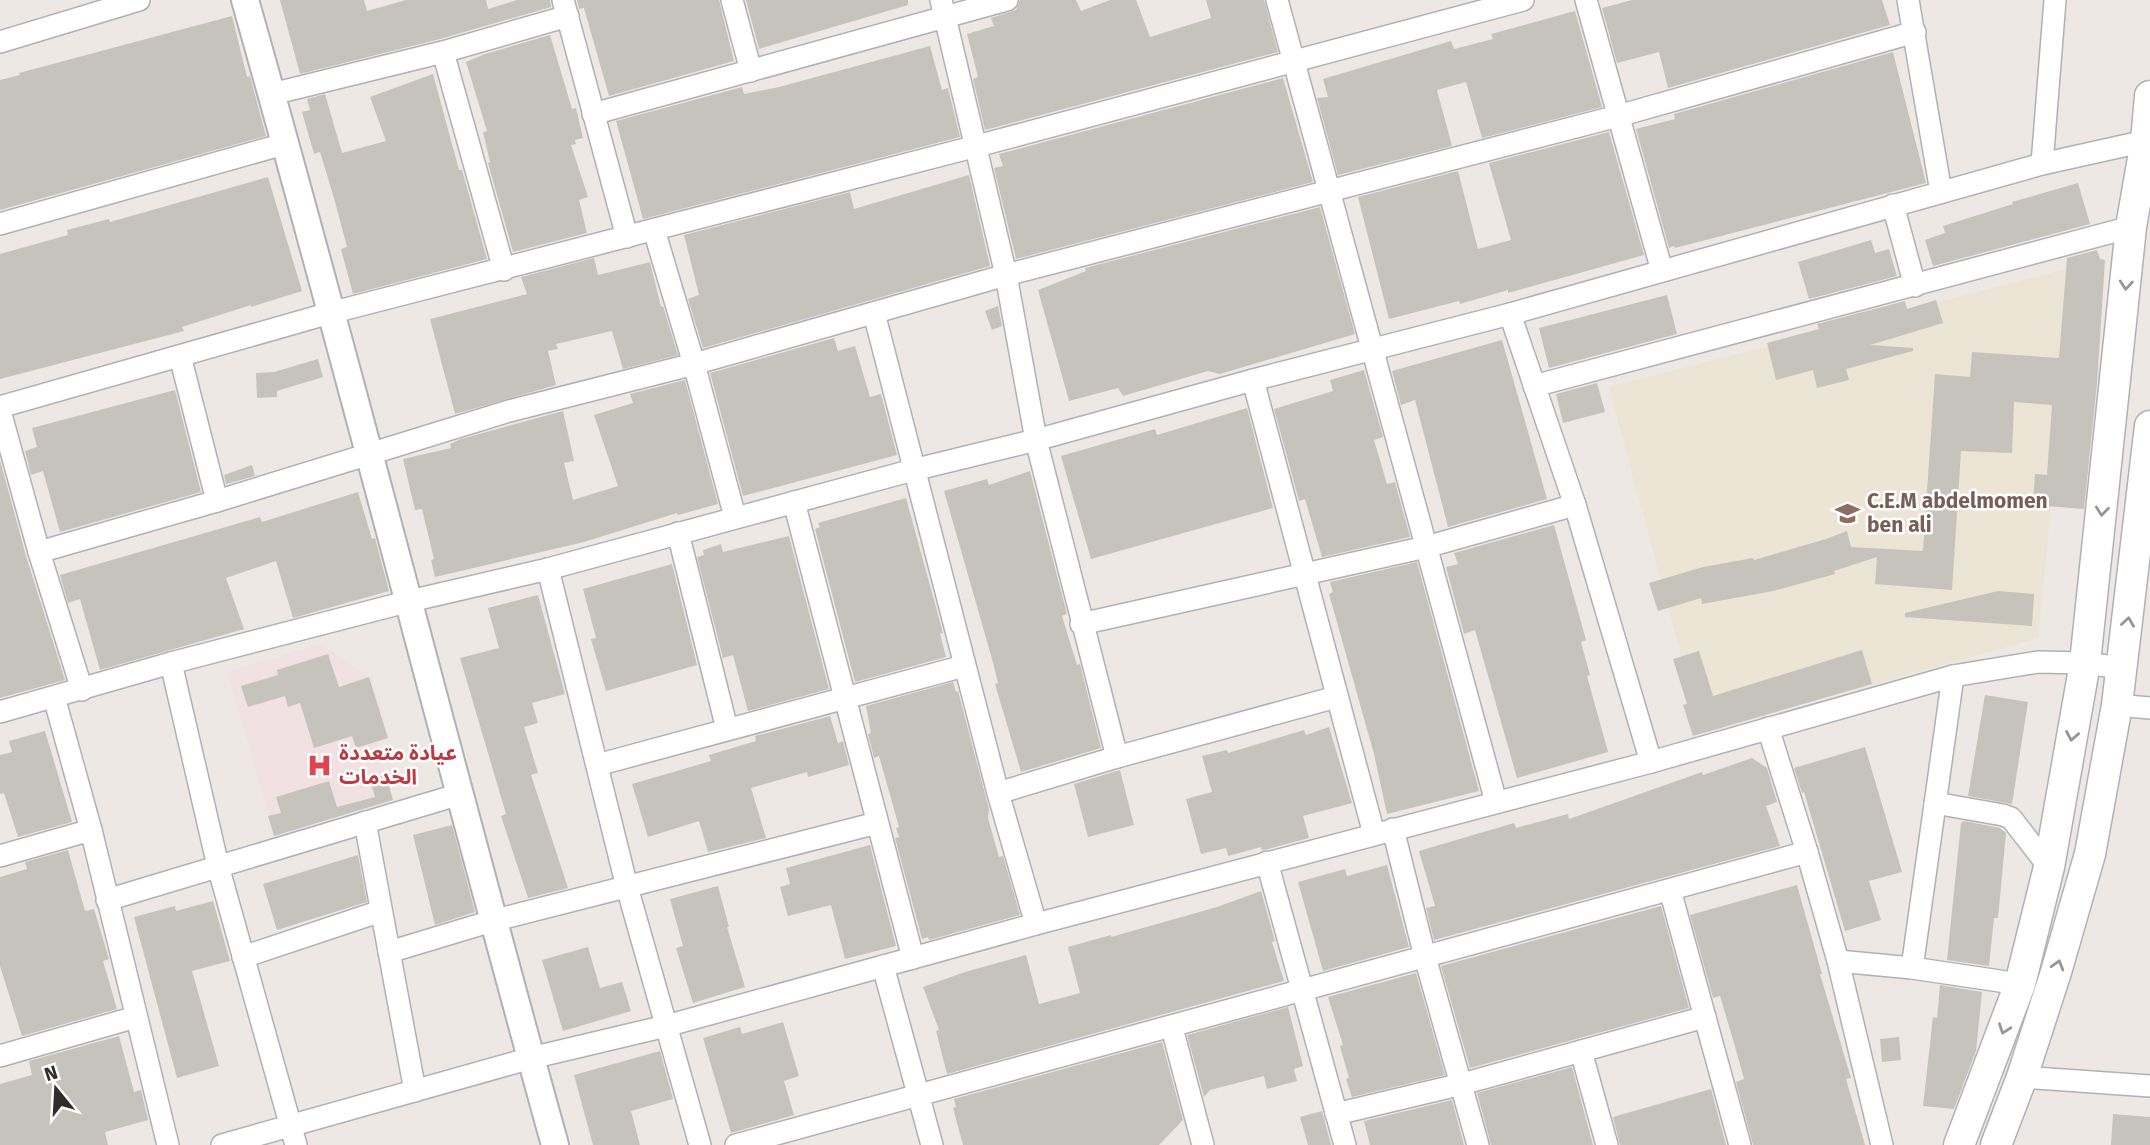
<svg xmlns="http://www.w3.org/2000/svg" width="2150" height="1145" font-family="'Fira Sans','Noto Sans Arabic',sans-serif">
  <rect width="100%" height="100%" fill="#ede8e3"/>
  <path fill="#ece4d4" d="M2075 267 2038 638 1702 733 1609 387Z"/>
  <path fill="#f2e1e3" d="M320 644 371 677 386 729 374 733 393 798 274 833 227 672Z"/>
  <g fill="#c6c3bd">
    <path d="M280 0H364L367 11 406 0H486L488 9 517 0H550L551 7 440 39 300 74Z"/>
    <path d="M577 0H719L734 61 609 96 584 8 579 9Z"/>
    <path d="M746 0H908V5L759 49Z"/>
    <path d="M1020 0H1076L1081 11 1110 0H1136L1150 37 1211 18 1206 0H1264L1278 52 985 130 973 79 978 77 967 34 994 26 991 18 1016 10Z"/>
    <path d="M1632 0H1882L1890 25 1668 88 1659 52 1617 63 1602 8Z"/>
    <path d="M1575 11 1602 107 1482 138 1466 82 1437 90 1452 146 1338 175 1317 98 1328 97 1323 79 1451 41 1454 49 1493 39 1491 34Z"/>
    <path d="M232 16 247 77 250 76 266 136 0 210V80L20 75 19 73Z"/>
    <path d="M550 35 572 109 576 108 583 138 575 140 576 144 571 145 588 197 579 200 587 233 513 252 488 163 490 162 483 132 487 131 466 62 485 54Z"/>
    <path d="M930 46 942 90 948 88 960 137 643 219 616 121 742 87 744 94 779 87Z"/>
    <path d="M1893 52 1926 183 1675 248 1674 246 1669 248 1636 129 1675 119 1674 114Z"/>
    <path d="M433 74 459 170H462L487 259 353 294 341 249 347 247 334 198 320 152 314 154 302 112 310 110 307 99 325 94 342 153 386 141 370 97Z"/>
    <path d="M1283 78 1313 182 1016 259 994 168 1003 166 999 154Z"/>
    <path d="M1609 132 1644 255 1508 293V290L1460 304 1459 301 1389 319 1358 197 1458 171 1478 249 1511 240 1489 163Z"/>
    <path d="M969 175 990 266 703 348 688 299 699 295 684 235 850 192 854 209Z"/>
    <path d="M268 177 302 291 251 307V305L182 327 184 331 0 379V254L68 235 67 230 109 219 110 222Z"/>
    <path d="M2078 183 2090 224 1933 266 1925 240 1945 233 1943 226 2013 204 2012 202Z"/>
    <path d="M1320 207 1355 334 1220 374 1208 371 1123 396 1118 388 1069 401 1038 290 1086 271 1085 268Z"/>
    <path d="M1871 240 1875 253 1889 249 1897 276 1809 299 1798 262Z"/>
    <path d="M2097 250 2100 259 2105 260 2097 383 2084 509 2033 505 2035 474 2047 475 2052 405 2014 402 2012 453 1961 451 1952 590 1875 584 1877 557 1834 571 1835 574 1773 591 1702 604 1701 598 1658 611 1649 583 1703 567 1753 558 1754 560 1826 539 1847 531 1851 547 1923 551 1935 374 1970 377 1972 352 2059 358 2067 258Z"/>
    <path d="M594 258 598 275 650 262 661 307 663 306 678 355 623 369 612 331 556 344 558 349 548 351 556 385 455 414 430 319 527 294 521 277Z"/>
    <path d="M1667 295 1677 334 1549 368 1539 328Z"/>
    <path d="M1936 300 1943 323 1870 345 1913 348V351L1846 369 1849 380 1817 388 1813 370 1776 380 1767 343 1819 329 1817 324 1905 301 1907 309Z"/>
    <path d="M998 306 1002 326 992 330 985 311Z"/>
    <path d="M834 338 838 351 855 346 870 397 881 394 897 455 743 496 710 373Z"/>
    <path d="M1502 340 1547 499 1448 527 1415 400 1401 405 1392 371Z"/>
    <path d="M318 359 323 377 277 391V397L257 398 256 373 274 372Z"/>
    <path d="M1364 370 1383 437 1374 440 1387 484 1395 482 1410 537 1322 557 1305 499 1299 501 1274 409 1333 391 1330 380Z"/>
    <path d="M685 380 718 504 678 515 677 513 584 542 435 577 431 560 434 559 422 509 415 510 403 459 451 448 450 444 461 439 563 411 574 461 564 463 573 500 618 486 594 415 633 403 630 394Z"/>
    <path d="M1597 383 1605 412 1563 423 1556 394Z"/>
    <path d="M175 390 201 492 60 532 43 471 31 475 25 451 37 447 32 428Z"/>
    <path d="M1247 408 1273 508 1091 559 1061 456 1155 429 1157 435Z"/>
    <path d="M0 460 26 556 65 680 0 698Z"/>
    <path d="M252 465 255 476 226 484 224 475Z"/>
    <path d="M1030 471 1067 614 1062 616 1077 665 1080 664 1101 748 1021 772 995 684 998 683 992 659 944 491 987 479 989 485Z"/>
    <path d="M358 492 372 539 375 538 389 591 293 618 276 561 226 578 244 629 100 670 80 599 68 603 60 575 260 517 262 522Z"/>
    <path d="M906 498 943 633 940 634 946 657 855 682 815 529 820 527 818 523Z"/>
    <path d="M1554 525 1586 640 1581 642 1590 675 1587 676 1608 752 1517 778 1475 630 1464 634 1446 567 1458 564 1454 553Z"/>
    <path d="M789 536 829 689 748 711 733 655 723 658 697 557 704 555 703 550 721 544 723 552Z"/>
    <path d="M1417 562 1479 791 1387 814 1374 754 1329 594 1333 592 1330 582Z"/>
    <path d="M672 564 697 665 606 691 591 639 596 638 583 589Z"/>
    <path d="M1998 591 2034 594 2032 626 1905 617V613Z"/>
    <path d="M538 595 565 694 532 703 538 723 524 727 538 773 531 775 568 888 528 898 501 816 506 814 460 658 499 648 488 608Z"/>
    <path d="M1862 650 1872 684 1693 736 1683 705 1687 704 1673 659 1699 651 1713 696Z"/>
    <path d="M328 654 339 687 369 677 388 738 356 748 352 736 314 748 300 703 288 707 285 696 248 707 241 686 278 675 277 670Z"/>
    <path d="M953 682 956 692 958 691 989 809 988 818 999 857 1003 856 1020 915 929 940 928 937 922 939 895 838 899 837 896 828 899 827 879 756 874 758 868 734 871 733 866 706Z"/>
    <path d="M1985 695 2028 702 2012 804 1968 796Z"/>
    <path d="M830 716 838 743 843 741 849 765 808 777 807 772 751 788 766 838 708 852 699 821 648 837 632 784 711 761 709 755 756 741 755 736Z"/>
    <path d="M1329 727 1352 803 1303 816 1309 838 1268 849 1262 850 1261 847 1228 856 1226 848 1201 854 1186 799 1212 792 1202 756 1227 750 1228 753 1304 730 1306 735Z"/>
    <path d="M45 731 72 822 18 837 4 793 0 794V755L12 752 9 741Z"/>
    <path d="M1865 747 1902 872 1869 881 1881 920 1845 931 1804 792 1802 793 1794 768Z"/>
    <path d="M1752 758 1767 768 1777 802 1766 806 1780 846 1434 940 1426 908 1435 906 1419 851 1514 823 1516 828 1568 814 1569 819 1702 772 1703 775Z"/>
    <path d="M1120 770 1134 825 1088 837 1074 784Z"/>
    <path d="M386 775 393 800 274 836 268 816 281 813 276 797 329 781 337 807 375 797 370 779Z"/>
    <path d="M1964 821 2000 828 2006 833 1998 918H1994L1989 966 1947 960 1961 823Z"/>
    <path d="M452 825 475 912 435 925 413 835Z"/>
    <path d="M870 845 896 946 845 959 831 905 788 916 780 887 790 884 786 868Z"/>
    <path d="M68 850 85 911 94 909 109 959 103 961 117 1009 22 1036 0 966V877L27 869 25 862Z"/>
    <path d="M358 855 367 902 277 930 263 884Z"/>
    <path d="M1387 865 1409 947 1323 971 1298 882 1345 869 1347 876Z"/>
    <path d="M1797 885 1822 974H1820L1851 1078 1846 1079 1865 1145H1753L1736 1082 1744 1079 1736 1050 1720 996 1713 998 1690 915Z"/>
    <path d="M718 886 729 927H727L745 987 693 1003 676 948 683 946 670 899Z"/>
    <path d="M1261 891 1275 941 1272 942 1284 981 947 1074 936 1031 939 1030 923 987 965 972 1026 955 1039 1004 1080 993 1068 947 1111 935V937L1217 907Z"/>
    <path d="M213 901 230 961 192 971 219 1066 177 1078 134 917 175 906 176 911Z"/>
    <path d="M1661 906 1689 1008 1470 1068 1441 966Z"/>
    <path d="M588 947 600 988 622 982 631 1011 563 1031 542 960Z"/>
    <path d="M1416 973 1445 1075 1352 1097 1346 1079 1349 1078 1340 1046 1343 1045 1328 997Z"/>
    <path d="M1940 985 1982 992 1976 1051 1954 1109 1923 1106 1933 1017 1937 1018Z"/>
    <path d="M1288 1007 1303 1066 1294 1069 1297 1081 1267 1089 1264 1076 1210 1090 1204 1097 1187 1035Z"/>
    <path d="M783 1022 799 1076 784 1081 794 1115 731 1133 703 1038 740 1027 742 1034Z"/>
    <path d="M119 1036 134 1092 141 1090 148 1120 105 1132 108 1145H0V1084L32 1075 29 1061Z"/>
    <path d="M1899 1037 1901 1060 1882 1062 1880 1039Z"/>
    <path d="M1162 1042 1183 1120 1159 1145H963L953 1108 956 1107 954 1099Z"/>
    <path d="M660 1051 673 1099 631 1111 640 1145H593L574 1075Z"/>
    <path d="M1572 1067 1593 1145H1491L1477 1093Z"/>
    <path d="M1711 1089 1726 1145H1620L1613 1117Z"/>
    <path d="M1452 1100 1464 1145H1370L1364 1121Z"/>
    <path d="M1322 1111 1331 1145H1308L1300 1117Z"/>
    <path d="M2113 1114 2150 1117V1145H2111Z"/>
  </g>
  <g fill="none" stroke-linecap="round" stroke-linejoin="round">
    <defs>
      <g id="minor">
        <path d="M563 0 627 237"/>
        <path d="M732 0 751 71"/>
        <path d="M941 0 1006 275 1036 440 1117 757"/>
        <path d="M1277 0 1496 802"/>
        <path d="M1586 0 1662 271"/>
        <path d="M1908 0 1941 192"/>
        <path d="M0 42 139 0"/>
        <path d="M443 52 504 270"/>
        <path d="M272 94 443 52 568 16"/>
        <path d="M593 114 1007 0"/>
        <path d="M2042 164 2055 0"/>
        <path d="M1893 205 1915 286"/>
        <path d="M0 224 284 144"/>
        <path d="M654 230 694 364 735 517"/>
        <path d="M874 313 998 793 1036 924"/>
        <path d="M1510 314 1575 505 1651 762"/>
        <path d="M180 356 217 501"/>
        <path d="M1253 380 1374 834"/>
        <path d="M1534 386 2131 227"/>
        <path d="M0 407 330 313 977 146 1523 0"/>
        <path d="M0 411 39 552 82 690"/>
        <path d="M794 502 913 958"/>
        <path d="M678 533 727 729"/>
        <path d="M39 552 217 501 509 411 694 364 1006 275 1618 116 1915 32"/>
        <path d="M548 569 627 887 700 1145"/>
        <path d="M1081 624 1426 547 1575 505"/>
        <path d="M171 663 218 866 296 1145"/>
        <path d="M54 697 91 830 168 1145"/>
        <path d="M2117 705 2150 708"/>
        <path d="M0 712 171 663 410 601 548 569 913 470 1036 440 1253 380 1510 314 2042 164 2150 140"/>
        <path d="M1768 728 1807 852 1838 961 1882 1145"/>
        <path d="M597 765 964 666"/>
        <path d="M998 793 1117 757 1336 697"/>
        <path d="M1935 803 2003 815 2011 818 2049 867"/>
        <path d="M365 822 415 1091"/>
        <path d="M1393 829 1425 957 1478 1145"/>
        <path d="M0 856 91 830"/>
        <path d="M1267 862 1345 1145"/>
        <path d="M1670 890 1740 1145"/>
        <path d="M107 900 460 794"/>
        <path d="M389 952 492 921 877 823"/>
        <path d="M243 957 381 911"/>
        <path d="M1838 961 1912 968 2020 984"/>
        <path d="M883 966 932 1145"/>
        <path d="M1912 968 1953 676"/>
        <path d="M1172 1028 1203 1145"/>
        <path d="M1581 1051 1607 1145"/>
        <path d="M0 1056 136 1017"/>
        <path d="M2022 1077 2150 1086"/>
        <path d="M1336 1114 1462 1084 1705 1017"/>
        <path d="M222 1145 531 1058 666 1026 1036 924 1651 762 1953 676 2038 662 2085 663 2121 668"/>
        <path d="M736 1145 1807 852"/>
      </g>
      <path id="tertiary" d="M245 0C353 380 449 764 555 1145"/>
      <g id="secondary">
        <path d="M1959 1145 2020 984 2049 867 2085 663 2131 227 2146 141 2150 96"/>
        <path d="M1996 1145 2022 1077 2056 972 2090 854 2117 705 2150 426"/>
      </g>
    </defs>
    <use href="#minor" stroke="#afb1b8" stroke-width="24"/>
    <use href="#tertiary" stroke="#afb1b8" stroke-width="30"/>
    <use href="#secondary" stroke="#afb1b8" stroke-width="33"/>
    <use href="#minor" stroke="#fff" stroke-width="21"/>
    <use href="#tertiary" stroke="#fff" stroke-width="26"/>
    <use href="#secondary" stroke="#fff" stroke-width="30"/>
  </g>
  <defs><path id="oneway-chevron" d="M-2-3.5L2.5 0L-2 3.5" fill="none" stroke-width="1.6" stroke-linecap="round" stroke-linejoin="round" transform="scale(1.75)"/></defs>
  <g stroke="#969696">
    <use href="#oneway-chevron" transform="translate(2126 285) rotate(95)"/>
    <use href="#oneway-chevron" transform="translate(2102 511) rotate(96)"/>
    <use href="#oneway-chevron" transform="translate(2128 622) rotate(-82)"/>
    <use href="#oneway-chevron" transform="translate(2072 736) rotate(100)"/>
    <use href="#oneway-chevron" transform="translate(2058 965) rotate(-74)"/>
    <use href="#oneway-chevron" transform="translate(2004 1029) rotate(110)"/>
  </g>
  <defs>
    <symbol id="school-bare" viewBox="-9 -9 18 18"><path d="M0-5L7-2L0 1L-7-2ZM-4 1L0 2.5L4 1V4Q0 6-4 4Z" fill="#8d6e63" stroke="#fff" stroke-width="2.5" paint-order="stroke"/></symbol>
    <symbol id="hospital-bare" viewBox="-9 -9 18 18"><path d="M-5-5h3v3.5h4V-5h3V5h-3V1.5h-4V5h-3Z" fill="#e0444e" stroke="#fff" stroke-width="2.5" paint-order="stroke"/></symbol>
  </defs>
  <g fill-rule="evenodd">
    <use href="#school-bare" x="1830" y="496" width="35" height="35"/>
    <use href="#hospital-bare" x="302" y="748" width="35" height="35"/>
  </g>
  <g text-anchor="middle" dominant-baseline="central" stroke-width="5" stroke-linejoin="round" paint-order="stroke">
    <g font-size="21" font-weight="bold" fill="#785e54" stroke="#fff" text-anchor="start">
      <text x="1867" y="501">C.E.M abdelmomen<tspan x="1867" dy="24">ben ali</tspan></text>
    </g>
    <g font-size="21" font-weight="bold" fill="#be3a42" stroke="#fff" text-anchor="start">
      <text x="339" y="753">عيادة متعددة<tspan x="339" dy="24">الخدمات</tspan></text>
    </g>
  </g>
  <g transform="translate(56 1089) rotate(342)" stroke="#ffffff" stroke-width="5" paint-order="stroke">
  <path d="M0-5L12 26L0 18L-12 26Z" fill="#2e2e2e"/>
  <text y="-10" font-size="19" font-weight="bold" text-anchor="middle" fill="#2e2e2e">N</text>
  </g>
</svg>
